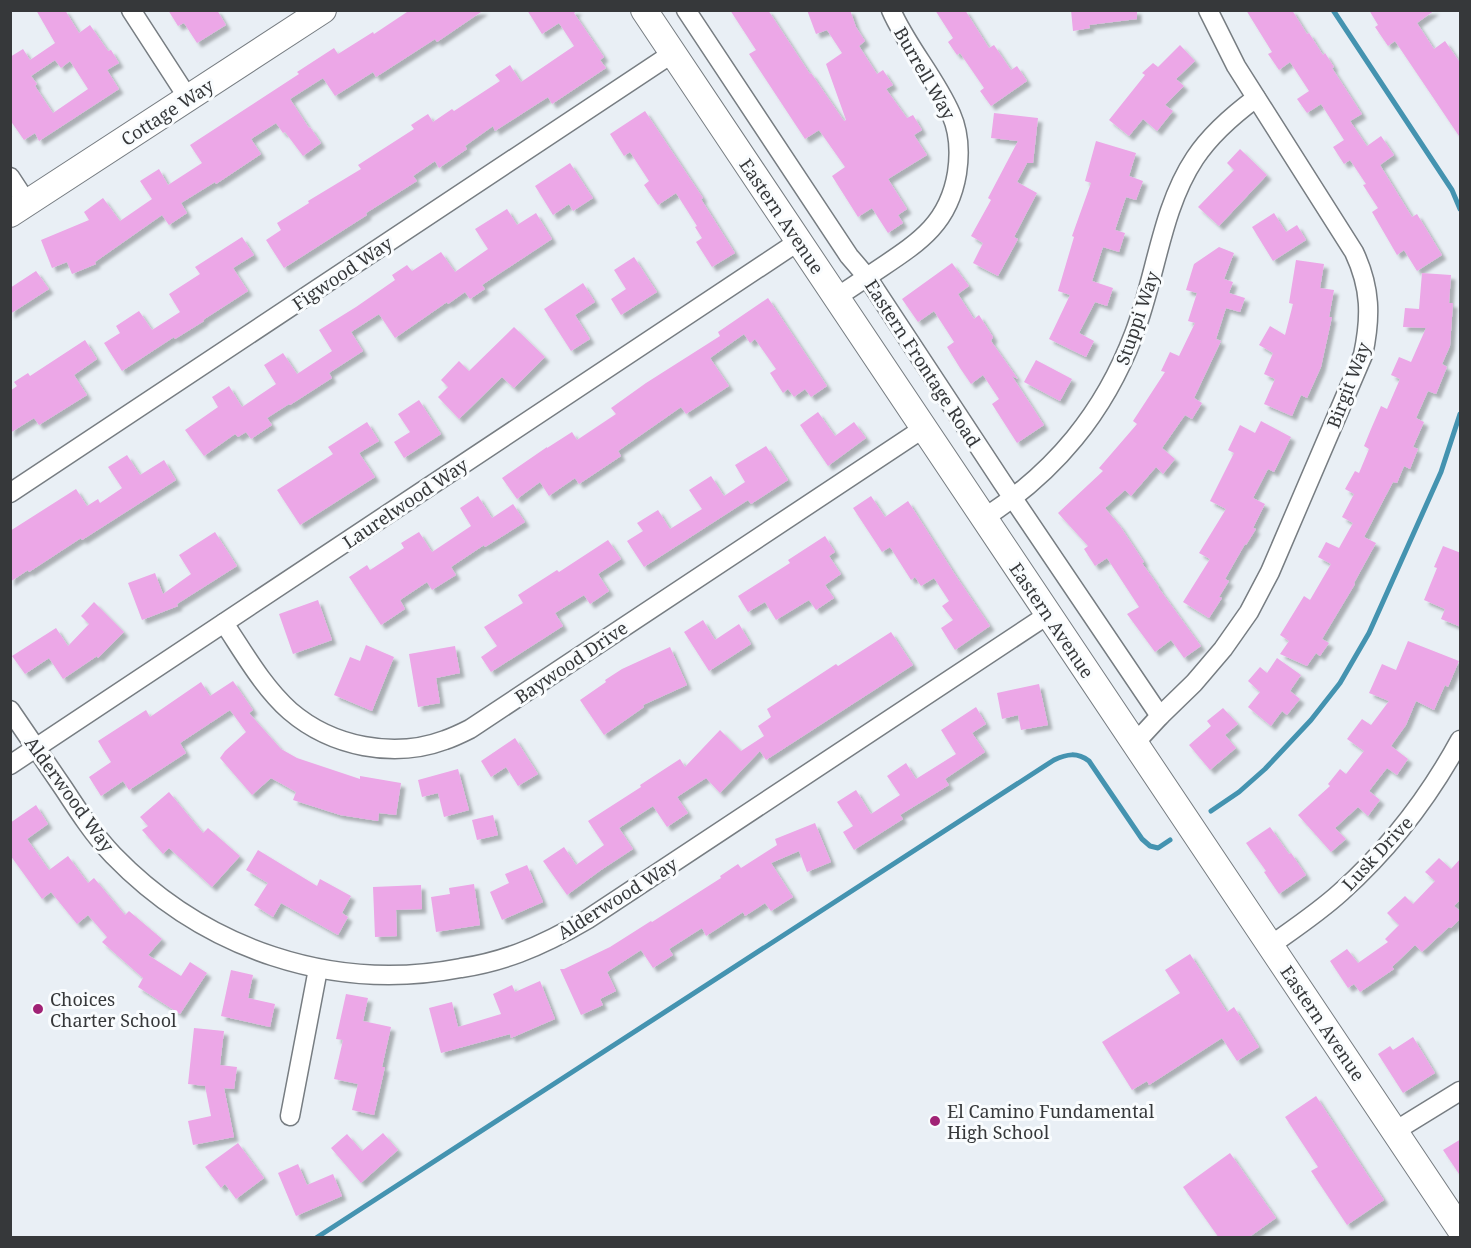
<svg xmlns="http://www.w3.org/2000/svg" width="1471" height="1248" font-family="'Noto Serif',serif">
  <defs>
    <filter id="shadow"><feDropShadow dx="4.5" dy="4.5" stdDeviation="1.5" flood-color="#0004"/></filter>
  </defs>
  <rect width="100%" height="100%" fill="#e9eff5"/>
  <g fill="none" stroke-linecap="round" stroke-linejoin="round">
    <g stroke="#4493b0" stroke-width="5">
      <path d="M1333 10 1452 190 1460 209"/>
      <path d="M1211 811 1239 792 1265 769 1311 720 1340 683 1369 633 1441 472 1460 414"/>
      <path d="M316 1238 1054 760C1067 754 1077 752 1089 761L1142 839 1150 846 1158 848 1170 840"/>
    </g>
  </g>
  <g fill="#eca7e7" fill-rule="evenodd" filter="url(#shadow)">
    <path d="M36 10H65L79 33 90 25 108 51 111 50 119 63 107 70 119 89 39 141 35 133 24 140 10 120V57L23 49 30 60 55 43ZM55 60 61 68 70 61 88 89 53 113 35 86 37 84 31 76Z"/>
    <path d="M168 10H217L226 25 197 43 184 23 178 26Z"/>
    <path d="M410 10H484L437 42 435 39 376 77 373 72 335 96 323 78 290 99 309 128 310 127 321 143 303 156 285 132 283 133 276 123 251 139 261 154 216 184 215 182 181 203 187 213 169 225 162 215 95 262 96 264 72 274 67 262 52 268 41 240 89 220 84 212 103 198 120 221 152 199 140 181 159 169 168 185 202 163 190 145 299 74 297 72 334 48 338 54 373 32 374 34Z"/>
    <path d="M527 10H578L574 13 604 57 600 60 606 68 552 104 548 97 495 131 493 126 465 146 467 149 439 168 435 161 413 176 417 181 366 213 367 215 284 268 266 240 281 230 277 223 309 203 308 201 361 169 358 165 414 129 411 125 428 114 433 122 452 109 454 111 500 81 495 75 510 65 521 82 574 46 559 23 542 34Z"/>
    <path d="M730 10H768L810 74 811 73 844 121 846 120 826 64 842 53 827 30 816 34 807 10H850L856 27 865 41 859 46 877 74 883 70 893 85 886 89 907 118 913 115 922 130 914 135 927 155 888 179 907 209 898 215 903 223 888 233 872 208 858 217 832 176 845 167 819 130 805 139 749 54 756 50Z"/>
    <path d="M935 10H965L989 48 994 45 1011 70 1017 66 1027 81 991 106 980 91 984 88 960 53 957 55 948 42 953 38Z"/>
    <path d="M1071 10H1137V19L1089 25 1090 28 1073 31Z"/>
    <path d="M1246 10H1292L1307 34 1309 33 1323 55 1325 53 1334 67 1332 68 1362 114 1350 121 1367 146 1381 136 1394 155 1380 165 1412 217 1417 214 1442 255 1417 271 1404 250 1397 255 1372 212 1378 208 1363 185 1366 184 1350 160 1344 164 1333 147 1344 140 1321 104 1307 113 1297 99 1309 91 1290 62 1279 70 1268 54 1272 52Z"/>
    <path d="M1369 10H1435L1417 23 1434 49 1445 41 1461 64V139L1395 41 1388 46 1375 27 1378 25Z"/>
    <path d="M1180 45 1195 61 1176 79 1184 86 1165 105 1173 111 1157 131 1143 119 1129 136 1109 120 1145 75 1142 73 1153 63 1158 67Z"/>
    <path d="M645 111 703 198 701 199 735 253 712 267 696 242 702 238 695 227 697 226 676 193 658 205 644 185 649 181 630 152 624 156 610 134Z"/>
    <path d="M994 113 1038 118 1033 163H1027L1017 182 1037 193 1014 237 1018 239 998 276 973 263 983 243 971 236 991 200 988 198 1018 141 991 138Z"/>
    <path d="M1096 141 1136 153 1129 176 1143 181 1136 200 1126 197 1115 230 1125 233 1119 252 1103 247 1092 281 1113 288 1107 306 1095 302 1079 333 1094 341 1086 357 1049 339 1070 295 1058 291 1074 237 1072 236 1091 183 1085 181Z"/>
    <path d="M1240 149 1267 175 1219 226 1198 207 1234 170 1227 163Z"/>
    <path d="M570 163 593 198 573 211 569 204 553 215 535 186Z"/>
    <path d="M507 209 517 225 536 213 552 239 482 285 485 289 470 299 465 292 448 304 447 302 395 338 379 314 351 332 363 351 329 373 332 378 290 405 289 404 267 418 272 425 251 439 246 432 238 437 235 434 204 456 185 430 218 407 212 397 229 386 242 407 276 384 264 365 283 353 297 374 332 351 319 330 356 307 395 280 392 275 407 265 412 271 441 252 455 272 488 249 475 229Z"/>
    <path d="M1274 213 1286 232 1297 225 1306 240 1273 261 1252 227Z"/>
    <path d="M242 237 254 255 233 268 248 291 203 320 204 321 175 339 174 337 122 371 104 343 120 333 116 326 139 311 152 330 180 312 169 294 200 274 195 267Z"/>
    <path d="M1219 247 1234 253 1224 279 1233 282 1229 293 1245 298 1240 312 1226 308 1216 339 1221 341 1194 398 1202 403 1192 419 1185 415 1162 448 1175 459 1163 474 1156 467 1131 496 1125 490 1105 508 1120 526 1144 562 1142 563 1159 587H1158L1201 646 1184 658 1171 640 1155 652 1127 614 1139 607 1107 558 1095 566 1084 549 1088 546 1058 513 1103 471 1099 468 1137 424 1133 421 1165 372 1161 371 1170 352 1179 356 1195 323 1188 321 1197 293 1186 290 1194 264Z"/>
    <path d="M634 257 657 292 621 315 611 299 626 289 614 270Z"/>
    <path d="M1296 260 1324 264 1320 288 1334 290 1329 317H1332L1321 367 1307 398 1301 395 1292 416 1264 404 1275 379 1264 374 1273 353 1259 345 1270 326 1285 335 1293 304 1289 303Z"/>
    <path d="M952 263 969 286 958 294 974 319 979 315 993 337 991 341 1018 379 1012 376 1044 425 1017 443 992 404 999 399 983 375 971 384 960 368 947 347 954 342 934 311 918 322 902 299Z"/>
    <path d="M36 271 49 289 10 314V288Z"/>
    <path d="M1422 273 1451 275 1449 303H1453L1450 346 1442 364 1447 367 1436 394 1428 391 1416 418 1424 422 1413 447 1418 449 1410 469 1404 466 1397 483 1393 482 1364 537 1376 543 1354 583 1355 584 1322 639 1329 643 1320 656 1316 653 1307 666 1280 654 1289 641 1280 635 1304 596 1310 600 1331 564 1318 557 1326 542 1339 548 1353 523 1342 517 1354 494 1345 489 1355 471 1359 473 1369 449 1364 446 1371 429 1381 406 1387 409 1400 379 1391 375 1399 357 1411 362 1426 328 1403 327 1405 308 1419 309Z"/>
    <path d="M583 283 595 302 575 315 590 339 571 351 544 309Z"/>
    <path d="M768 298 827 386 811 397 805 389 794 397 788 389 783 393 770 373 776 369 755 339 750 343 744 334 710 358 729 386 686 414 681 407 618 451 621 456 579 484 575 478 549 496 540 482 517 499 502 478 547 447V448L572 432 577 440 616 414 611 408 646 383 720 336 718 332Z"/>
    <path d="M514 327 545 357 514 388 502 377 459 419 438 397 448 387 441 380 459 361 469 371Z"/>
    <path d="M85 340 97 359 74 375 87 395 39 425 34 418 10 433V391L17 386 14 382 28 373 30 376Z"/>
    <path d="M1036 360 1072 379 1060 401 1024 382Z"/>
    <path d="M419 400 441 434 404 458 394 442 410 432 398 414Z"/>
    <path d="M818 412 835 436 854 422 866 438 828 466 800 425Z"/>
    <path d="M1261 421 1291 437 1274 472 1268 469 1253 498 1265 504 1253 528 1256 529 1246 545 1245 544 1225 579 1229 581 1219 597 1222 598 1209 618 1183 602 1210 559 1199 553 1226 509 1210 501 1234 453 1228 450 1240 425 1255 433Z"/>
    <path d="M367 422 379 441 359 453 375 477 300 525 277 490 333 454 328 447Z"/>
    <path d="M766 446 788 480 751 504 748 500 644 567 627 541 643 531 637 523 658 510 670 529 702 509 689 490 711 476 724 496 745 482 735 465Z"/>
    <path d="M127 455 140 475 164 460 176 480 82 540 81 538 29 572 28 570 10 582V531L76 489 87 506 98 499 100 503 122 488 108 467Z"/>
    <path d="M478 496 492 518 513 504 525 522 485 547 484 545 451 567 456 575 432 590 427 582 400 600 405 609 381 625 349 577 367 565 370 570 404 548 401 543 419 532 432 552 471 526 460 508Z"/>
    <path d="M871 496 885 517 908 501 954 573 990 626 955 650 941 628 953 620 942 606 949 601 934 578 921 586 915 577 911 580 890 547 882 552 853 508Z"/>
    <path d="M215 532 237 566 177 604 178 606 142 620 128 583 155 573 163 594 191 574 179 555Z"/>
    <path d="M825 536 835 552 829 556 841 574 825 585 834 598 816 610 809 600 776 620 765 602 748 612 738 596 790 563 788 560Z"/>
    <path d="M608 540 621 559 598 574 609 591 590 604 584 595 555 613 563 626 491 672 481 657 497 646 484 627 523 603 518 595 557 570 559 572Z"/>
    <path d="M1443 546 1461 553V627L1441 619 1445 609 1424 600 1437 568 1434 567Z"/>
    <path d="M318 600 332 640 293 654 279 614Z"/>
    <path d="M94 602 124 632 98 658 97 656 63 679 49 658 25 674 12 656 56 628 68 646 89 624 81 616Z"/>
    <path d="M703 620 715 640 739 624 751 644 709 671 684 632Z"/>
    <path d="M891 632 913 665 766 760 760 751 720 793 706 778 677 797 688 813 667 827 653 806 619 828 633 849 601 870 567 895 543 861 564 847 576 865 604 845 588 821 641 787 640 785 680 759 685 767 720 730 741 751 764 736 758 726 771 717 767 709 836 664 838 666Z"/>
    <path d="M1408 641 1459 661 1448 687 1445 685 1434 710 1416 701 1406 725 1391 746 1408 759 1397 775 1387 768 1369 791 1380 800 1368 816 1358 807 1335 828 1346 839 1331 852 1298 815 1330 786 1328 784 1340 769 1346 774 1364 751 1347 739 1362 719 1371 725 1389 701 1369 693 1382 664 1396 670Z"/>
    <path d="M366 645 394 657 372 711 334 695 350 657 360 661Z"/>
    <path d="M455 646 460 673 436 678 440 703 418 707 409 654Z"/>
    <path d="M670 647 687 685 643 705 644 707 604 735 580 700 606 682 605 680 622 669Z"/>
    <path d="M1277 658 1301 675 1290 691 1300 699 1287 715 1282 711 1271 726 1248 707 1260 692 1248 681 1260 667 1267 673Z"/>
    <path d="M233 681 253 710 249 713 281 749 297 758 360 779V776L401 783 396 815 379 813 378 821 340 815 293 800 296 792 271 778 252 795 220 758 225 751 246 732 230 710 180 743 186 753 129 790 123 781 101 796 89 777 111 762 98 741 146 710 150 717 201 682 210 696Z"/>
    <path d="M1039 684 1048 725 1021 730 1018 715 1002 719 997 693Z"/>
    <path d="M976 707 986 724 972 733 985 752 945 779 949 785 900 815 903 819 854 850 843 832 853 826 837 802 856 790 871 814 900 795 887 776 906 763 916 779 956 754 941 730Z"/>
    <path d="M1223 708 1238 724 1225 735 1236 748 1210 770 1189 745 1211 726 1207 721Z"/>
    <path d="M515 738 538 774 518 786 506 767 491 777 481 761Z"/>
    <path d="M458 769 469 810 444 817 438 793 422 797 418 780Z"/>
    <path d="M169 792 203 833 208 828 240 856 212 887 169 848 163 854 142 830 148 826 140 817Z"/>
    <path d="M36 805 48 824 27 839 49 870 68 856 88 883 94 878 125 915 129 911 162 939 148 955 181 976 190 962 207 973 180 1014 138 987 143 978 102 942 107 937 88 915 77 924 51 892 42 899 10 855V823Z"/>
    <path d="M493 815 498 835 477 840 472 820Z"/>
    <path d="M815 823 831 862 807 872 799 851 771 863 793 897 771 911 765 903 745 916 743 912 706 936 702 928 669 949 673 955 653 968 641 950 607 972 616 991 600 999 603 1005 581 1015 560 969H564L610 947 651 921 652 922 721 878 720 876 738 864 741 868 777 845 775 839Z"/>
    <path d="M1270 827 1289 854 1291 853 1306 875 1279 894 1264 872 1266 871 1246 843Z"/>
    <path d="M258 850 317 886 320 879 351 896 342 913 348 917 338 935 281 903 273 917 254 905 268 883 246 870Z"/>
    <path d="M1439 858 1451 869 1461 858V899L1454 906 1461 912V918L1451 928 1449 927 1422 952 1415 945 1392 967 1394 969 1360 992 1354 984 1348 988 1330 961 1347 949 1358 963 1388 942 1385 939 1399 925 1387 913 1405 896 1413 904 1435 881 1425 872Z"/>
    <path d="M527 865 543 902 502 920 490 892 509 883 505 874Z"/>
    <path d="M474 884 480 925 436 932 431 897 450 894 449 888Z"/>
    <path d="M421 885 422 909 396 910 397 936 375 937 373 887Z"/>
    <path d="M1190 954 1227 1012 1234 1007 1259 1047 1237 1061 1222 1038 1149 1085 1147 1081 1132 1090 1102 1042 1180 993 1165 970Z"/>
    <path d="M231 970 253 975 248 998 275 1004 270 1027 221 1016Z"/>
    <path d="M540 981 555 1019 511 1038 510 1034 441 1053 429 1008 452 1002 458 1027 501 1014 493 994 512 985 515 992Z"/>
    <path d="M346 994 368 998 363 1021 391 1027 382 1067H385L374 1115 352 1110 358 1084 334 1079 343 1040 336 1039Z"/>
    <path d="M194 1028 224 1031 220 1065 237 1067 234 1089 224 1088 234 1137 193 1145 188 1121 211 1116 205 1086 188 1084Z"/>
    <path d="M1413 1037 1435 1073 1403 1093 1378 1054 1390 1046 1393 1050Z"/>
    <path d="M1316 1096 1384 1200 1347 1225 1311 1171 1318 1167 1285 1117Z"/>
    <path d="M383 1133 398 1150 361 1183 331 1148 347 1134 362 1151Z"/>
    <path d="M1461 1139V1177L1443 1150Z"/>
    <path d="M238 1143 264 1178 236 1199 225 1184 221 1188 205 1167Z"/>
    <path d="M1230 1153 1276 1218 1248 1238H1219L1183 1187Z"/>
    <path d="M298 1164 307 1185 333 1174 342 1196 296 1216 278 1173Z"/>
  </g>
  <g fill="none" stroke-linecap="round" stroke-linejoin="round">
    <defs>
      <g id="street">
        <path d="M131 10 188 98"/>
        <path d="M686 10 849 256 867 277 1002 482 1160 716"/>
        <path d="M10 177 27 203"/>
        <path d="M837 297C852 287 867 277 882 267 921 241 949 222 957 173 960 153 959 132 951 114 935 77 907 47 891 10"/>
        <path d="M10 493 673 53"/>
        <path d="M984 518C1055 472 1104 413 1134 334 1156 277 1161 209 1195 158 1211 134 1233 115 1256 98"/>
        <path d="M224 623C244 653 263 687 290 711 332 747 394 759 445 740 454 737 462 733 470 729L924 428"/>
        <path d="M10 710C28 736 46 763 64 789 79 812 94 835 113 855 204 949 332 993 461 968 481 965 500 960 519 953 543 944 566 932 588 919L1049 614"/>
        <path d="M1135 743 1160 716 1194 683 1223 649 1249 612 1270 572 1363 355C1371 317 1371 288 1354 252L1236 66 1208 10"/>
        <path d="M10 765 799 241"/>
        <path d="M1271 945C1295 928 1319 912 1341 892 1389 849 1429 797 1460 740"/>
        <path d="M290 1116 318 969"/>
        <path d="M1395 1131 1460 1091"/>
      </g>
      <g id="secondary">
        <path d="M644 10 1460 1229"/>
        <path d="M10 214 323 10"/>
      </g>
    </defs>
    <use href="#street" stroke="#777d82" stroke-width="21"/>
    <use href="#secondary" stroke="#777d82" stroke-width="28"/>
    <use href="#street" stroke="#fff" stroke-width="18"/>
    <use href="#secondary" stroke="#fff" stroke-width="26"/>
  </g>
  <g fill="#a02275" stroke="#f9fcfe" stroke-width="2">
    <circle cx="38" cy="1009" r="6"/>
    <circle cx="935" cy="1121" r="6"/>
  </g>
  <g text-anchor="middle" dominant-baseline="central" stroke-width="6" stroke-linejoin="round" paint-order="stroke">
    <g font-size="18" fill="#36383a" stroke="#f9fcfe">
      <text transform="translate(925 73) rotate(60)">Burrell Way</text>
      <text transform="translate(167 112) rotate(-33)">Cottage Way</text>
      <text transform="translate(782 216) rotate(56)">Eastern Avenue</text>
      <text transform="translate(342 273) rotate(-34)">Figwood Way</text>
      <text transform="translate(1137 318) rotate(-71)">Stuppi Way</text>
      <text transform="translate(923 363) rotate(57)">Eastern Frontage Road</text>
      <text transform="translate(1348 385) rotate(-69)">Birgit Way</text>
      <text transform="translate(405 503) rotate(-34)">Laurelwood Way</text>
      <text transform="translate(1052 620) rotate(56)">Eastern Avenue</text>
      <text transform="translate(571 662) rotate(-34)">Baywood Drive</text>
      <text transform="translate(70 794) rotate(54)">Alderwood Way</text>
      <text transform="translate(1377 853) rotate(-47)">Lusk Drive</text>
      <text transform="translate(617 898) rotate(-32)">Alderwood Way</text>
      <text transform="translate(1323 1023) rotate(56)">Eastern Avenue</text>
    </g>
    <g font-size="18" fill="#36383a" stroke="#f9fcfe" text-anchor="start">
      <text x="50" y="999">Choices<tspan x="50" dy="21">Charter School</tspan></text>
      <text x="947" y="1111">El Camino Fundamental<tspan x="947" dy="21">High School</tspan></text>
    </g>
  </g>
  <rect width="1471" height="1248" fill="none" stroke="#36383a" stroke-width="24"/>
</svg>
